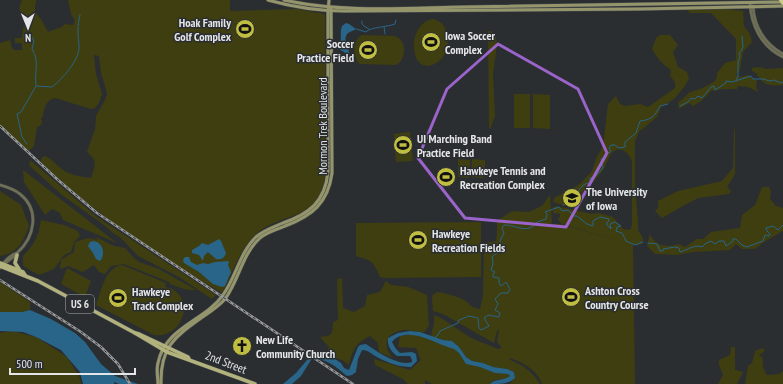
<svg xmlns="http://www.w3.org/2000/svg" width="783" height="384" font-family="'PT Sans Narrow',sans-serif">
  <rect width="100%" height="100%" fill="#2b2e31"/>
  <g fill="#3f3e10">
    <path d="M22 0H36V3L35 5V11L42 21 48 32C54 29 60 29 65 24L73 25 75 21 71 14 68 0H230V11L297 9 325 14 326 171C319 226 281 209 253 237 238 252 232 276 222 293 159 256 93 213 41 162V159L44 156C52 158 56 165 63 170 70 175 82 177 91 178 95 166 98 161 87 152L95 129 96 116 105 100 107 94 105 86 101 73 99 56 94 55 96 74 102 94 99 103 95 108 91 109 55 98C45 101 44 108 43 117L41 118 42 122 41 125 37 127 34 146 29 151 0 125V43L10 40 12 48 14 50H22V43H15V38H22L24 23C17 15 19 8 22 0Z"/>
    <path d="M725 9 743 11 744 26 750 34 752 42 743 52 740 70 736 74 740 77 748 75 757 81 756 88 759 92 748 87 738 86 737 89H724L711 91 701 101 693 106 689 103 679 109 678 103 690 92 703 88 715 81 717 77V73L725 63 736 60V39L711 13H690L687 10Z"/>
    <path d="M433 19C440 21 444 24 446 31 457 62 416 82 414 48 413 35 420 21 433 19Z"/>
    <path d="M488 31H491L496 37 497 44 493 75 495 116 490 129 489 128Z"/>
    <path d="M362 35 395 36C407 40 407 59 396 65L360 64C352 57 352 40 362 35Z"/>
    <path d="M660 35H670L678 45 673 52 678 67 687 72 689 78 685 86 674 99 661 107 657 117 639 132 635 141V186L638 222V230L643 238 642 244 633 245 635 384H542C538 371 523 362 510 358V360C522 364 534 373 540 384H510L515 377 514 372 507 369 493 367 483 363 472 361 466 357 459 347 452 341 443 340 431 336 434 323V315L441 318 471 338 498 349 502 348 497 342 499 329 497 331 494 343 443 314 433 311 432 296 437 292C445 293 456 296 464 300 472 305 469 307 480 309L483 295 484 243 496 241 497 233V221L512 211 529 212 542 206 550 195 552 223 551 224H560L623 242 562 224 559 221 558 218 560 217V214L553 213V207L556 206 592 214 599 213 613 217 623 229 630 230 632 225V162C630 154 622 146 614 151 608 155 607 165 603 170 592 185 580 195 565 206L553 202 555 197 567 192 581 183 592 171 596 159 603 146 608 104 616 96 620 104 625 106 640 104 648 107 675 88V82L670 76 671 70C662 64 657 58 652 49L656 38Z"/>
    <path d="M758 67 767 69 783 68V85C776 86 766 86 761 80 758 76 757 73 752 71V68Z"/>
    <rect x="514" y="94" width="16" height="34"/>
    <path d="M533 94 550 95V129L533 128Z"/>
    <path d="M735 128V174L727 187 731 191 729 194 698 198 681 207 662 218 655 211 658 208V201L678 191 722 181 733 168 734 130Z"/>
    <path d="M410 132 413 161 396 162 394 134Z"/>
    <path d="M458 159 470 160 469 178 458 177Z"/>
    <path d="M472 159 485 160V175L483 178 471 177Z"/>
    <path d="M30 160 97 217 216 295 212 299 179 277 138 256 121 238 113 233 104 225 62 195 29 165Z"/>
    <path d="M23 170 117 243 63 220 60 213 52 209 45 215 24 182Z"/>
    <path d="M762 187H769L771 192 770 199 776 206 783 208V231L764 242 755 249H742L736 244 730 250 694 252 677 255 655 254 647 246 650 234C655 246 667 248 678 244L685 247 697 239H703L711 232 740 228 742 215 755 205Z"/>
    <path d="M0 191 21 205 29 226C23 242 18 253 0 256Z"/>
    <path d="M41 220 64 225 78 231 80 236 74 242 71 252 64 255 54 269 39 275 23 266V256C35 243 38 238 41 220Z"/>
    <path d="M481 222V277L384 278 380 277C373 261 373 261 356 256V223Z"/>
    <path d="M94 236 114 246 125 248 134 258 139 262 159 269 196 290C187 291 178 287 170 284L169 282 124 264 111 266 105 274 99 272 94 265 83 272 68 266 61 269 60 268 61 260 74 252 75 242 88 238 98 240Z"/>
    <path d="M122 265 166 283 165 287C169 289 171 287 175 291 195 305 179 339 154 335L96 305C101 292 105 267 122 265Z"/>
    <path d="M67 268 91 281 85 297 61 284Z"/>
    <path d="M342 278 343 308 354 312 365 306 367 295 380 292 386 281 391 285 408 287 427 295 429 326 424 332C418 332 410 330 405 330 386 332 381 344 393 358L379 352 378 343 370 336C355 344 353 349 349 365L342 360 326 355 329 347 320 337 328 336 332 333 333 322 338 320 337 279Z"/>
    <path d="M0 282 30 302V310L22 312H0Z"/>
    <path d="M11 331 36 337 67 357 80 378 81 384H0V333Z"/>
    <path d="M413 334 454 348 459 353 466 363 480 367 495 373 508 374 510 377C504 381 495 377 490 384H432L425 380V384H408L403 379 375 365 374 359 410 370 421 360 416 348 398 347 400 336Z"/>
    <path d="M731 347H735V370L743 372 737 384H718L723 375 719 365V360L730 355Z"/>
    <path d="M763 348 765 351 759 355 763 358C762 365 763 369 767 375L780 374 783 371V384H745L748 366 752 363 755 351Z"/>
  </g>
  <g fill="#286589">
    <path d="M346 23 349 24 356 29C353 31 350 31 347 34 342 41 351 49 349 56L347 54 339 49C343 41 339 34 342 26Z"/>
    <path d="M219 239 221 241 226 253C225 258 221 260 216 259L208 252 204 256 203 261 199 255 192 253V250L199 246 202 243 208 245Z"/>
    <path d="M94 241C103 243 106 254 100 261L96 259 93 253 88 246 90 242Z"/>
    <path d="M185 257H189L191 262 197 265 203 263 208 264 215 262 229 261 228 265 231 272 225 286 222 287 213 284 199 272 184 263 183 260Z"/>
    <path d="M30 310 51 319 75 333 85 342 101 364 115 376 138 384H119L114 382V384H83L80 372 61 350 36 337 23 332 0 331V312H22Z"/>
    <path d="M410 331 420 332 443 340 452 341 459 347 466 357 472 361 483 363 493 367 507 369 514 372 515 378C509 384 499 384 490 384 495 378 504 381 510 376L508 374 495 373 480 367 466 364 459 353 454 349C437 345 407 324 392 342L396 349 400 353 412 352 416 354 417 361 411 367C399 367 388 363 377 357 371 354 369 350 362 350L358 359 356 372 352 375 347 376C335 366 331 362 315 358L311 360 301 376 292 384H283L296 373 313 353 335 359 341 363 344 368 349 370 358 347 360 345 366 344C376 351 399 367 412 362V360L410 356H397C391 351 387 346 388 338L398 333Z"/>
  </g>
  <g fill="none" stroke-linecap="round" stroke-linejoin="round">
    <g stroke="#286589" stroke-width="1">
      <path d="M362 21V24L364 26 369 29"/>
      <path d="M384 27 385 34"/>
      <path d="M356 29 366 32C370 27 388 27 395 24L396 20"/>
      <path d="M30 34 34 41 32 49C40 61 34 72 36 85"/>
      <path d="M736 80 738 77V63L740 56 739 54 743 47 742 36"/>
      <path d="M680 106 688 102 691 98 695 99 698 96 702 98 711 87 714 86 715 90 726 83V81L732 82 751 76 753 79H764L769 81 774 80 781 83 783 82"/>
      <path d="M27 144 22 137 17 114 21 112 36 86 52 87C62 79 80 60 79 46 78 36 77 25 80 15"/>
      <path d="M563 205 566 203 571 196 573 197C579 193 580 183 590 183V178L595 177 603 168 601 159 605 158V154L610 152V149L609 148 611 145H615L619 148 625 147V142L636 133 640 121C651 120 655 116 660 106L668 104"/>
      <path d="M648 243 657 244 660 251H663V249L675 247 679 248 680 252C687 250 695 244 702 247L705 244 711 241 715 244 719 241H724L726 246 733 241V239H736L742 245 747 247 763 241 765 235 769 236 770 234 767 231 766 228 773 226 778 230 783 225"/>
      <path d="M434 338 438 335 440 331 458 323 459 320 469 316 478 318 479 328 481 330 489 326 484 318 488 315 499 317 500 313 495 310 498 304 495 299 501 293H508L510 289 506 282 501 286 499 283V278L493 277V274L495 272 491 270 493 264 492 257 503 248 500 241 504 233 502 228 504 225C517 225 528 235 537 222L546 219 547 214 545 212 559 207 562 211 568 210 574 216H577L587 224 593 226V221L600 217 609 219 608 222 606 224 611 229 610 224 615 222 621 226 617 227 616 231 622 233 626 241 635 245 643 242"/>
    </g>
    <defs>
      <g id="tertiary">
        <path d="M750 3C751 26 762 47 783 57"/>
        <path d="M753 6C754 27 765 44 783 54"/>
        <path d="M0 185C7 187 14 189 20 194 40 210 35 237 17 253 10 255 4 262 0 268"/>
        <path d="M4 264 17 254"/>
      </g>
      <g id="secondary">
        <path d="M268 0C293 7 319 11 345 11L639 9 783 6"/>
        <path d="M284 0C341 13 407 8 465 7 571 6 677 4 783 2"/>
        <path d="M158 384C158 377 156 370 158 363 165 327 205 321 223 295 236 277 240 252 256 237 264 230 274 227 283 223 309 214 325 202 328 172V13L329 0"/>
        <path d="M161 384C160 348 174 337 201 318 210 312 218 307 225 299 239 280 242 254 260 238 267 232 276 230 285 226 312 216 328 203 332 173L331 9"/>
      </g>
      <g id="primary">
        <path d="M17 255 15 263 19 269"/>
        <path d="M0 263 23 272 25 275"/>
        <path d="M0 266 38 281 135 333 167 352 255 384"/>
        <path d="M135 333 139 334 188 357 189 359"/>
      </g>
      <path id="motorway" d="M781 0 783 3"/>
    </defs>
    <use href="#tertiary" stroke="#484b4e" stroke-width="3.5"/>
    <use href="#secondary" stroke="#484b4e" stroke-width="4"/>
    <use href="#primary" stroke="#484b4e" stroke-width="4.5"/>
    <use href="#motorway" stroke="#484b4e" stroke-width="5"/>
    <use href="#tertiary" stroke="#707056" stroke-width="2.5"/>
    <use href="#secondary" stroke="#95956c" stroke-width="3"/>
    <use href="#primary" stroke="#b2b27c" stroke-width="3.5"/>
    <use href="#motorway" stroke="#cccc8a" stroke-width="4"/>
    <defs>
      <g id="rail">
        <path d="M0 126 58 180 97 213 353 384"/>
        <path d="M0 280 81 332 101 347 118 364 130 384"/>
      </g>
    </defs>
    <use href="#rail" stroke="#96989a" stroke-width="2.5"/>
    <use href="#rail" stroke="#2b2e31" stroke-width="1" stroke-dasharray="3" stroke-linecap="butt"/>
  </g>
  <path fill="none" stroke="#9a64cb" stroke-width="3" stroke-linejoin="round" d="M498 44 578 89 607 153 566 227 465 218 418 158 447 89Z"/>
  <defs>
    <symbol id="stadium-disc" viewBox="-11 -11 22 22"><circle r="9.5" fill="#c0be40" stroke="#2b2e31"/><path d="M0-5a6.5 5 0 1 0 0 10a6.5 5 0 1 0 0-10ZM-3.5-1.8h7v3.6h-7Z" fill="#111"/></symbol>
    <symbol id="university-disc" viewBox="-11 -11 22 22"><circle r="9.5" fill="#c0be40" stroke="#2b2e31"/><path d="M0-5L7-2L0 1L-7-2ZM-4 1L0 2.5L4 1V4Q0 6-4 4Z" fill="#111"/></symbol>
    <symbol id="church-disc" viewBox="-11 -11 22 22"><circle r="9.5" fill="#c0be40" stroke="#2b2e31"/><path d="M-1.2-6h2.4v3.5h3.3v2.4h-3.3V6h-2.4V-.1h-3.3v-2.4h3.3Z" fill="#111"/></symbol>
  </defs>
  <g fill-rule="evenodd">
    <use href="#stadium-disc" x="234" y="18" width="22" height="22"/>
    <use href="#stadium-disc" x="420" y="31" width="22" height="22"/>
    <use href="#stadium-disc" x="357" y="39" width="22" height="22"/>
    <use href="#stadium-disc" x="392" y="134" width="22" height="22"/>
    <use href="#stadium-disc" x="435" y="166" width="22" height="22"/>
    <use href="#university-disc" x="561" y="187" width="22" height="22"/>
    <use href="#stadium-disc" x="407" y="229" width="22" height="22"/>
    <use href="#stadium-disc" x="560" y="286" width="22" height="22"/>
    <use href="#stadium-disc" x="107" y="287" width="22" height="22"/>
    <use href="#church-disc" x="231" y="335" width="22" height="22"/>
  </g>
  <g text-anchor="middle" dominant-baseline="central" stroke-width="3" stroke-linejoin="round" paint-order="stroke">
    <rect fill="#2b2e31" stroke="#acaeb0" stroke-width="1" x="66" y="295" width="28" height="18" rx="3"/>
    <g font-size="11" font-weight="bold" fill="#e3e5e7">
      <text x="80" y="304">US 6</text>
    </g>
    <g font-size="12" font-weight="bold" fill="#e3e5e7" stroke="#2b2e31" text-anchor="start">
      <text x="231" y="22" text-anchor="end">Hoak Family<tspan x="231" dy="14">Golf Complex</tspan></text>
      <text x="445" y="35">Iowa Soccer<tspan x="445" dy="14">Complex</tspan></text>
      <text x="354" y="43" text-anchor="end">Soccer<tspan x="354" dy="14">Practice Field</tspan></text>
      <text x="417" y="138">UI Marching Band<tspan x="417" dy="14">Practice Field</tspan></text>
      <text x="460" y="170">Hawkeye Tennis and<tspan x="460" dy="14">Recreation Complex</tspan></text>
      <text x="586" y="191">The University<tspan x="586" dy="14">of Iowa</tspan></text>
      <text x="432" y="233">Hawkeye<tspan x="432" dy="14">Recreation Fields</tspan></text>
      <text x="585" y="290">Ashton Cross<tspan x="585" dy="14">Country Course</tspan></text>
      <text x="132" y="291">Hawkeye<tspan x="132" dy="14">Track Complex</tspan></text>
      <text x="256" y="339">New Life<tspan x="256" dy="14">Community Church</tspan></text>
    </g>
    <g font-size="12" fill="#e3e5e7" stroke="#2b2e31">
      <text transform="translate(322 126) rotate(-90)">Mormon Trek Boulevard</text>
      <text transform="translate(226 362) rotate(21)">2nd Street</text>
    </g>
  </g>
  <g transform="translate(28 28) rotate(179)" stroke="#2b2e31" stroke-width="3" paint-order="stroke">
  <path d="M0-3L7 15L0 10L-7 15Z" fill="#e3e5e7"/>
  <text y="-6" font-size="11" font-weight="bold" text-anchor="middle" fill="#e3e5e7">N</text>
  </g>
  <path d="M10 368v6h125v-6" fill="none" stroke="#e3e5e7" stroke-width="2"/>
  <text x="16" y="368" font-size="12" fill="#e3e5e7" stroke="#2b2e31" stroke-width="3" paint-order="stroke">500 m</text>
</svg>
